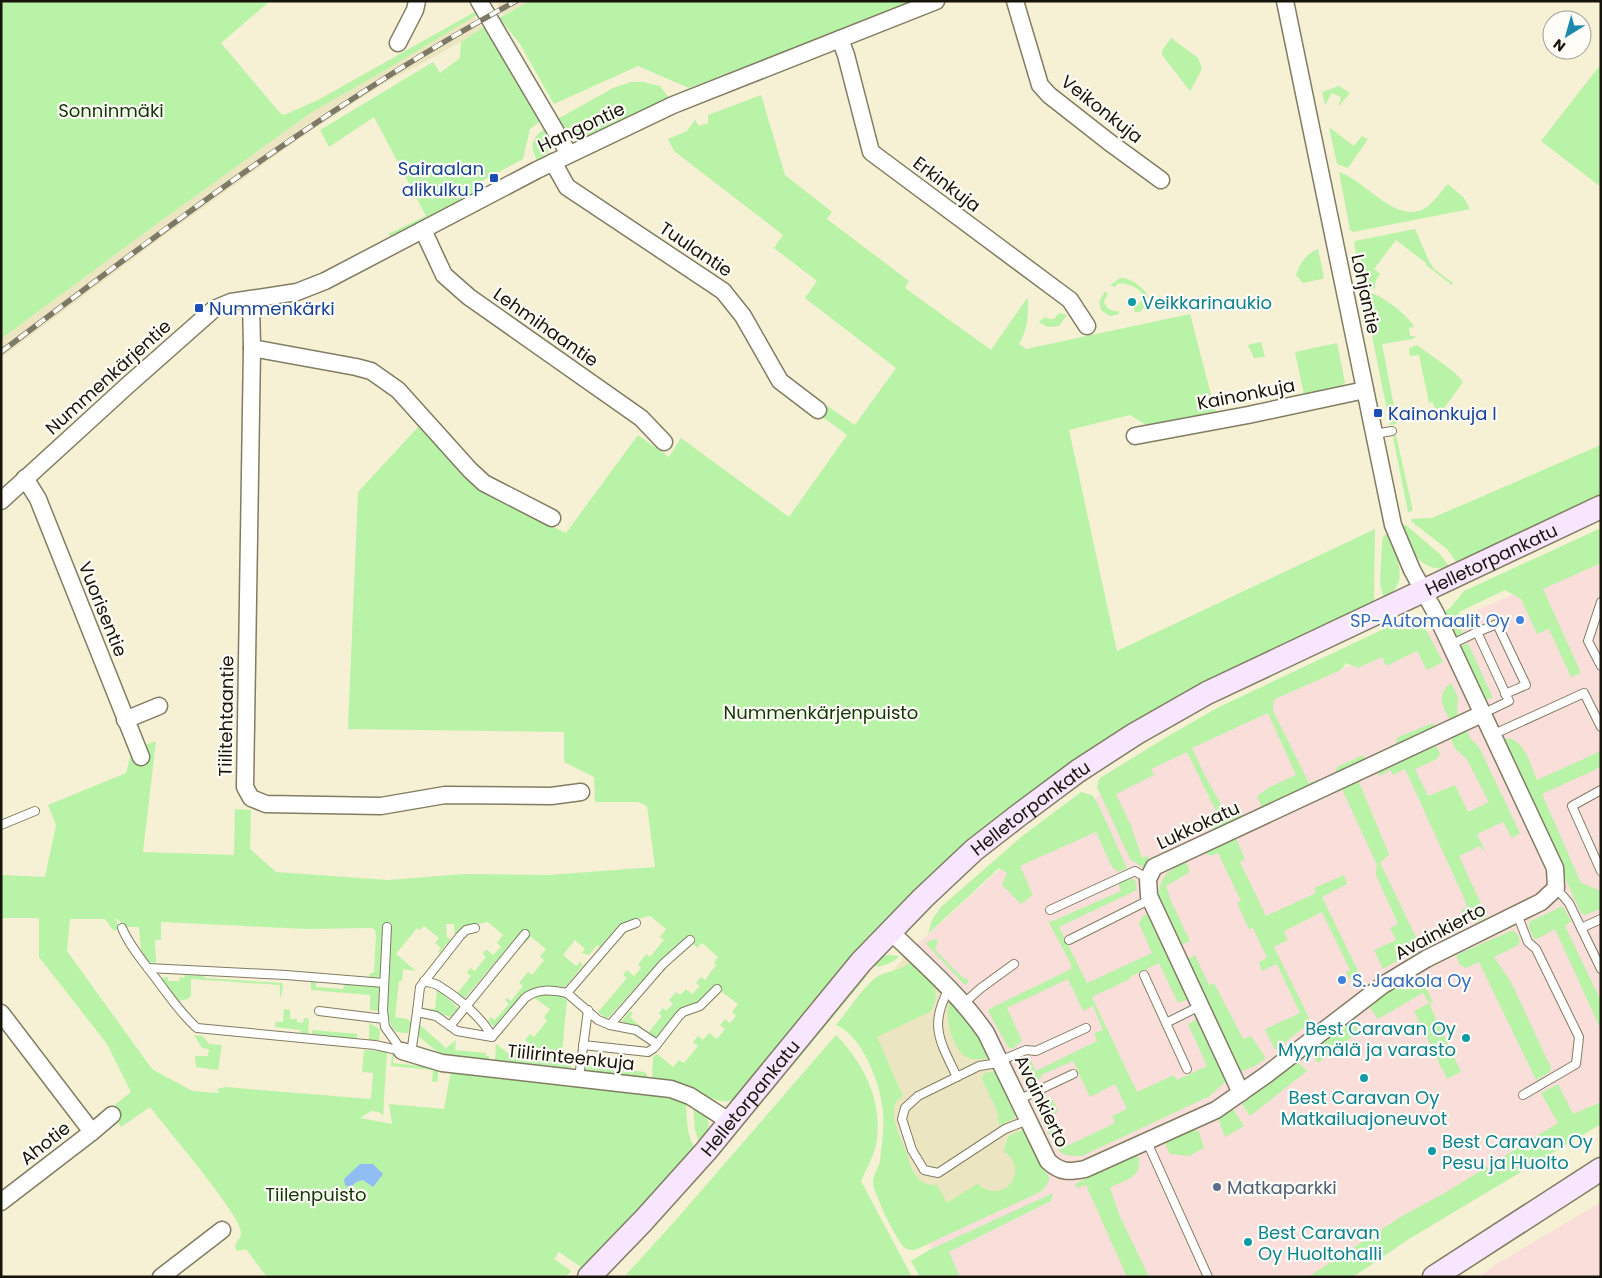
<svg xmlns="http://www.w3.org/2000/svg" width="1602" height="1278" font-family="Poppins,sans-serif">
  <rect width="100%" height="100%" fill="#f6f0d4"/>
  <g fill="#f9deda">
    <path d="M1601 556V1114L1336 1277H946L927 1241 910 951 1033 839 1190 736Z"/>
    <path d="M1601 1202V1277H1479L1495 1265Z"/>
  </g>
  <g fill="#ece5c1">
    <path d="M500 1H530L503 15 497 3Z"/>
    <path d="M474 16 482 28 461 42 385 83 310 131 154 243 1 358V339L147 231 312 112 384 71Z"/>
    <path d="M910 951 973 1014 1048 1161 1034 1191 927 1241 888 1165V1086L868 996 886 979Z"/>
  </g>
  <g fill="#b9f3a8">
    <path d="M1 1H270L221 43 280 113 284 115 318 100 478 10 480 13 384 71 312 112 147 231 1 339Z"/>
    <path d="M530 1H917L689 88 638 66 554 104 520 44 499 18Z"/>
    <path d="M488 24 541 120 530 129 523 159 478 183 479 191 468 199 393 240 388 234 426 216 374 117 329 147 320 130 433 62 440 73 460 58 461 42Z"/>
    <path d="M1171 38 1198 58 1202 69 1190 91 1162 55V51Z"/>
    <path d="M1601 64V187L1541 141Z"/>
    <path d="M631 82H643L660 86 669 98 588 139C570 143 565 133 556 120L613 88Z"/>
    <path d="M1339 86 1350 93 1338 107 1341 97 1332 93 1325 105 1322 92Z"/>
    <path d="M761 95 785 175 832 212 827 219 909 281 905 288 991 350 1027 298 1028 300C1028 317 1028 329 1019 344L1026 349 1190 314 1216 414 1151 428 1130 415 1069 430 1117 651 1375 529 1374 604 1104 744 835 980 810 1004 794 1027 735 1099C716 1107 704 1092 687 1086 676 1083 663 1082 652 1080L653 1057 657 1054 673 1067 679 1060 684 1063 698 1046 693 1042 698 1036 703 1040 709 1033 717 1039 725 1029 720 1025 725 1019 730 1023 736 1016 732 1012 738 1004 714 986 700 1001 681 1008 656 1039 635 1025 622 1024 621 1022 630 1011 633 1013 630 1017 648 1033 662 1016 659 1013 663 1008 666 1011 673 1004 669 1000 676 992 680 995 686 989 692 994 700 986 696 983 701 977 705 980 716 965 714 963 718 957 702 943 697 948 688 938 661 960 609 1017 606 1018 598 1012 627 978 623 975 627 970 634 976 641 968 638 965 646 954 650 957 664 940 660 937 666 929 650 916 625 922 619 925 600 947 597 945 589 955 582 953 585 949 575 940 563 955 576 966 580 962 583 965 565 987 538 988 526 993 496 1028 488 1021 491 1017 495 1020 509 1004 505 1000 507 998 511 1001 523 986 519 983 528 972 532 975 544 960 540 957 546 949 531 937 525 943 523 941 527 935 522 931 463 1000 455 996 471 976 467 973 470 968 475 971 486 957 483 954 486 949 493 955 501 947 497 943 503 935 488 922 469 926 455 936 454 924H446L447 937 452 941 448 945 446 944 440 953 438 952 441 948 435 943 439 938 424 926 420 930 417 928 396 954 416 971 403 969 402 981H399L395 1017 407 1019 411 1022 408 1033C403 1033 397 1033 394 1030 382 1018 390 947 390 928L384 927 380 975 379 977H370L369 974 374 972 376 935 375 930 372 928 306 929 161 922V940H155L156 963 149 962 141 950 139 927H124L118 919H115L120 927 114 931 105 919H70L67 951 152 1069 192 1091 219 1093 217 1089 225 1087 371 1099 373 1073 362 1072 364 1050 387 1052 383 1116 379 1112 371 1111 360 1118 392 1124 389 1104 444 1109 450 1076 454 1071 666 1095 686 1102C687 1118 686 1134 695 1148L584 1269 559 1252 554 1259 571 1271 565 1277H267L246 1249 237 1251 235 1246C237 1241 241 1238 241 1232 240 1214 165 1127 150 1107L121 1127 110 1109 131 1092 107 1044 39 957V918H1V875L45 877 56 825 48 805 126 773 132 750 156 741 143 852 234 855 235 809 251 810 250 849 276 872 388 880 464 874 548 875 655 867 647 806 638 802H595L594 777 564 762V732L348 729 358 492 419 426 481 491 566 533 638 435 669 457 681 438 789 517 847 435 816 412 823 403 855 425 896 368 805 298 817 281 774 248 783 235 674 151 668 139 687 131 695 120 699 126 708 123V115Z"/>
    <path d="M546 127C554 145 554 150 537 161 529 143 532 139 546 127Z"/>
    <path d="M1329 127 1354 146 1362 136 1368 139 1348 168 1337 164Z"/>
    <path d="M1339 172C1367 181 1397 227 1427 207 1435 201 1441 191 1448 184L1464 198 1470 209 1353 232 1350 230Z"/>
    <path d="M1415 229 1429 261 1434 269 1453 283 1452 285 1426 265V263L1396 240 1374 269 1380 274 1376 280 1375 288 1363 290 1354 243 1355 241Z"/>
    <path d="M1318 249 1324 278 1322 279 1303 283 1296 275C1300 263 1306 254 1318 249Z"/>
    <path d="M1120 278C1131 278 1140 285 1147 294L1148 303 1140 312H1135L1134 307C1141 304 1143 299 1141 292 1135 286 1125 282 1117 284L1115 287 1110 285Z"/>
    <path d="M1105 291 1108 294 1104 301C1106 309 1112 312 1119 311V314L1110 316 1101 310 1099 302Z"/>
    <path d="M1371 293C1383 296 1409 316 1414 327L1409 328 1410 336H1416L1413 339 1382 344 1397 422 1396 424 1390 425 1364 296Z"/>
    <path d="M1059 313 1067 315 1059 326 1047 327 1039 322 1045 317 1049 319H1054Z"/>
    <path d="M1261 342 1265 357 1254 358 1248 345Z"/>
    <path d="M1337 343 1345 382 1340 388 1304 395 1295 352Z"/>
    <path d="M1417 345 1454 372 1463 382 1444 408 1435 411 1433 402 1429 403 1419 355 1410 356 1409 348Z"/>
    <path d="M1396 435 1413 511 1408 512 1393 437Z"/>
    <path d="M1601 445V499L1459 566 1447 549 1412 522 1411 519 1432 518Z"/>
    <path d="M1406 525 1441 555 1450 568C1419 572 1414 553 1402 529V526Z"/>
    <path d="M1601 528V563L1543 589 1581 673 1571 677 1549 629 1537 634 1521 599 1505 590 1459 612 1458 620 1464 635 1453 639 1443 613 1451 607 1464 591Z"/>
    <path d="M1387 533C1395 558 1413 581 1384 599L1380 584 1382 542 1383 537Z"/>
    <path d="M1410 619 1424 626 1443 662 1427 670 1417 651 1386 666 1382 657 1358 668 1346 663 1341 670 1275 699 1273 704V711L1309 783 1321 779 1322 781 1265 809 1262 808 1257 796 1268 788 1296 775 1268 713 1192 748 1205 776 1226 813 1236 808 1239 809 1243 818 1215 832 1213 828 1220 819 1187 752 1151 769 1154 775 1116 794 1131 826 1142 858 1148 856 1150 862 1142 867 1130 859 1097 787 1098 782 1100 778 1170 735 1219 707 1386 628 1402 620Z"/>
    <path d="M1468 643 1493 698 1483 700 1458 648Z"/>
    <path d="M1451 683 1458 697 1457 712 1460 716 1451 722C1443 707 1435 695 1451 683Z"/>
    <path d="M1433 723 1436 729 1397 747 1396 741 1398 737Z"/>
    <path d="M1467 730 1470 738 1479 747 1520 833 1512 838 1503 822 1477 834 1484 849 1482 850 1480 846 1459 856 1487 917 1475 923 1461 911 1467 906 1464 898 1405 769 1393 775 1390 770 1379 776 1377 773 1436 746 1440 753 1437 759 1415 769 1428 796 1455 785 1468 812 1489 802 1466 758 1455 749 1451 739Z"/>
    <path d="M1506 738C1525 739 1531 766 1537 780L1601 751V767L1542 794 1581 883 1599 890 1601 894V909L1585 915 1581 913 1502 740Z"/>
    <path d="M1363 755 1366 761 1334 776 1337 767Z"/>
    <path d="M1358 780 1389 854 1380 863 1421 947 1383 969 1374 950 1396 940 1390 928 1398 924 1376 875 1377 865 1342 789Z"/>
    <path d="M1081 792 1092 795 1098 804 1127 868 1118 872 1112 867 1096 832 1020 866 1033 895 1021 904 1002 885 1007 873 999 868 928 934 932 920 941 907 1021 837Z"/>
    <path d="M1236 838 1245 859 1240 862 1266 916 1316 893 1314 888 1344 875 1347 884 1322 897 1363 981 1355 988 1346 972 1350 970 1322 912 1284 931 1288 940 1274 947 1311 1022 1275 1050 1265 1029 1300 1013 1277 964 1262 971 1259 962 1267 958 1253 928 1249 929 1237 903 1241 901 1218 853 1210 856 1205 852Z"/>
    <path d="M1186 862 1190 872 1166 886 1171 901 1190 941 1179 946 1159 900C1157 879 1168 870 1186 862Z"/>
    <path d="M1130 878 1135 880 1137 890 1059 927 1087 983 1152 953 1139 924 1142 917 1146 914 1149 916 1188 998 1187 1000 1178 1003 1159 963 1130 977V979L1092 997 1137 1092 1174 1075 1177 1080 1207 1066 1188 1024 1197 1019 1226 1081 1210 1096 1082 1156C1075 1156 1068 1157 1062 1153 1051 1146 1041 1116 1035 1103L1049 1097 1053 1100 1058 1112 1053 1114 1067 1146 1115 1123 1112 1116 1127 1109 1115 1084 1090 1097 1073 1061 1041 1075 1042 1078 1029 1084 1025 1082 1017 1063 1029 1057 1036 1071 1097 1041 1094 1033 1103 1030 1093 1006 1083 1011 1068 979 1007 1008 1022 1041 1012 1049 1008 1047 988 1011 989 1009 1071 969V964L1049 923V921H1053L1121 891 1118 883Z"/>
    <path d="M1563 906 1571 921 1565 926 1601 1001V1030L1555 929 1537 939H1534L1529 928V922Z"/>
    <path d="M1513 930 1518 935 1520 942 1517 946 1494 957 1511 982 1551 1068 1550 1072 1536 1080 1479 962 1466 968 1460 965 1456 955Z"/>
    <path d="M934 939 938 940 935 950 962 977 969 980 966 985 963 983 927 945 926 943Z"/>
    <path d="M888 955 899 956C894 963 879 968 872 966L882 956Z"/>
    <path d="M1195 955 1209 985 1214 983 1243 1039 1251 1036 1266 1058 1257 1065 1243 1071 1239 1069 1232 1058 1186 960Z"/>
    <path d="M911 961C928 978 945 986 930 1012L877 1037 903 1096C883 1106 901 1139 907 1154 909 1160 911 1170 916 1176 921 1183 928 1185 937 1185L947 1203 974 1186 977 1183C1002 1207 1032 1172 1004 1151L1008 1136 1023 1130 1050 1179 1043 1190 1036 1194 915 1250C911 1250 907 1250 904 1247 896 1240 874 1194 873 1183 873 1175 876 1172 879 1165 880 1161 881 1155 881 1150 883 1138 884 1124 883 1112 881 1085 863 1036 836 1025 848 1011 863 986 878 976 890 970 902 971 911 961Z"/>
    <path d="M863 971 866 975V977L789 1070 785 1066Z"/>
    <path d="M185 973 204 975 205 978 282 983 283 986 281 997H280V985L191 979V996L188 999 178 1001 163 981 162 978 168 977V981H179L180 977 184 978Z"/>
    <path d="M1419 974 1433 1002 1429 1003 1461 1072 1447 1079 1414 1011 1429 1003 1423 993 1378 1019 1368 1005 1396 985Z"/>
    <path d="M311 979 316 980V987L343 989 345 981 377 986 379 987 378 1011 370 1010V995L311 990Z"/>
    <path d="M437 990 440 991 458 1008 451 1017 423 1008 435 1009Z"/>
    <path d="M542 994 560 995 567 1000 561 1062 572 1064 570 1071 495 1061 496 1044 512 1056 518 1049 522 1052 529 1043 525 1040 530 1034 534 1037 547 1021 544 1017 550 1009 533 997Z"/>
    <path d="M950 1001 972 1027 989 1057C980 1060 970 1061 962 1054 952 1044 943 1013 950 1001Z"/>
    <path d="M284 1009 290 1010V1019H297V1022L303 1023 304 1018 309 1019 308 1036 301 1035 300 1030 275 1027V1022H283Z"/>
    <path d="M1350 1020 1360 1031 1318 1063 1312 1055V1050Z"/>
    <path d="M369 1023 378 1028 380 1030 379 1040H369Z"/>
    <path d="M420 1025 446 1048 456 1040 455 1050 486 1053V1056H489V1062L444 1057 418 1036Z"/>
    <path d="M312 1030 358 1034 355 1040 312 1036Z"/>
    <path d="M194 1035 203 1036 209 1044 222 1045 218 1070 196 1067 195 1056H208L209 1049 202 1048Z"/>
    <path d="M836 1035C863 1062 882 1100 877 1139 875 1154 867 1168 861 1181L912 1277H624L675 1221Z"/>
    <path d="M392 1053H394L393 1063 438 1068V1081L432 1082 433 1070 391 1066Z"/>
    <path d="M1297 1061 1307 1071 1250 1116 1242 1104Z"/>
    <path d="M590 1065 645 1072 647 1075V1079L588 1074 585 1070V1067H589Z"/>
    <path d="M987 1072H996L1015 1115 1013 1119 1000 1125 997 1119 999 1115 981 1077Z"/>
    <path d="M1558 1084 1573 1114 1601 1102V1124L1409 1239 1353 1277H1308L1402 1216 1443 1194 1558 1123 1541 1093Z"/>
    <path d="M693 1105C708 1116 715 1124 701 1141L698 1140 695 1130Z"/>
    <path d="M1233 1109 1244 1126 1225 1137 1218 1118Z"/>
    <path d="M1193 1128 1199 1132 1204 1148 1189 1156 1170 1154 1164 1142Z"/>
    <path d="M1135 1155 1139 1158C1141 1180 1126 1178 1110 1188L1119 1214 1149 1277H1127L1086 1185 1077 1188 1075 1184Z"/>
    <path d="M1053 1193 1051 1201 949 1252 960 1277H920L911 1261 929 1250Z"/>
  </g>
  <path fill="#91bdf5" d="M360 1164H373L383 1174 373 1187 363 1180 356 1182 350 1188 345 1185 344 1179Z"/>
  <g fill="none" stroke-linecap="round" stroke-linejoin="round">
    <defs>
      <g id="lane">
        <path d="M1374 434 1392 431"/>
        <path d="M1601 602 1588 641 1601 666"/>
        <path d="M1477 632 1497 624 1526 685 1505 694"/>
        <path d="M1450 645 1477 632 1509 701 1482 714"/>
        <path d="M1492 735 1584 693 1601 727"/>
        <path d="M1601 790 1572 806 1601 871"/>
        <path d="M1 825 35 811"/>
        <path d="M1556 888 1569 903 1601 969"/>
        <path d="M1050 910 1135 871 1148 879"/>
        <path d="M1517 914 1528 942 1536 949 1579 1037 1576 1064 1523 1095"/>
        <path d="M636 923 623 928 567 993 598 1020 610 1025 636 1030 657 1044"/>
        <path d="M387 927 383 1010 385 1027 402 1051"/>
        <path d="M122 928C130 947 145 964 157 980 170 997 181 1014 197 1028L375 1045 402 1051"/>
        <path d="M1581 928 1601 919"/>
        <path d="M1069 940 1151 899"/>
        <path d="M148 968 286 975 384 983"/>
        <path d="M1144 975 1187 1069"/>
        <path d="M424 981C429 983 435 983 439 986 457 997 483 1018 492 1037"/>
        <path d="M950 987C928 1025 940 1041 957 1077"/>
        <path d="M964 1003 981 988 1014 964"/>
        <path d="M319 1011 384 1019"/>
        <path d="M417 1012 420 987 460 936 466 930 475 928"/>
        <path d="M1166 1023 1200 1006"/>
        <path d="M610 1025 663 964 690 940"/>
        <path d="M450 1026 525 934"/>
        <path d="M583 1045 648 1052 654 1048 679 1016 683 1012 700 1006 717 989"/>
        <path d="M411 1054 417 1012 436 1016 457 1031 492 1037 525 998C538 988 552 990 567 993"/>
        <path d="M579 1078 588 1010"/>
        <path d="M1018 1100 1073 1074"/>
        <path d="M1028 1120 1005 1129 938 1173 924 1170 912 1150 902 1119 905 1108 918 1096 979 1066 992 1064 1026 1050 1036 1051 1086 1028"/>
        <path d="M1147 1142 1208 1277"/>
      </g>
      <g id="street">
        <path d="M479 1 569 154"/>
        <path d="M1015 1 1040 85 1049 95 1109 142 1161 180"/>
        <path d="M840 39 846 55 871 152 1070 300 1087 326"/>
        <path d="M398 43 415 10 417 1"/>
        <path d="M553 162 567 187 723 291 743 316 780 381 818 410"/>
        <path d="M423 230 444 275 469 297 641 418 664 442"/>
        <path d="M251 300 252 348 245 787 251 798 266 804 381 806 445 795 551 796 581 792"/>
        <path d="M252 348 356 367 371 371 398 390 470 470 484 483 552 518"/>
        <path d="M1135 436 1248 415 1365 390"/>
        <path d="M25 478 38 499 141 757"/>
        <path d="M1 501 128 385 214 309 231 302 297 292 325 281 537 170 673 105 936 1"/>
        <path d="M125 720 159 706"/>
        <path d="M890 931C924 964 959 994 986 1033L1048 1161C1061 1173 1069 1172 1085 1169L1216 1110 1266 1075 1383 985 1426 959 1541 902 1556 888 1555 868 1435 612 1412 570 1393 525 1285 1"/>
        <path d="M1 1013 92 1132"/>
        <path d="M402 1051 442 1063 671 1089 690 1096 729 1121"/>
        <path d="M1241 1093 1149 896 1148 879 1154 867 1482 714"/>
        <path d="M1 1202 92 1132 112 1115"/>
        <path d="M161 1277 222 1230"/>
      </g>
      <g id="secondary">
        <path id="s1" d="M589 1277 643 1221 706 1151 861 962 923 898 974 850 1019 815 1078 771 1135 734 1207 693 1601 507"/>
        <path d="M1434 1277 1601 1169"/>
      </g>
    </defs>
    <use href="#lane" stroke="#817c62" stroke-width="10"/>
    <use href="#street" stroke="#817c62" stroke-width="19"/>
    <use href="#secondary" stroke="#817c62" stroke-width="25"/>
    <use href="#lane" stroke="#fff" stroke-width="8"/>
    <use href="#street" stroke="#fff" stroke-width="16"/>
    <use href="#secondary" stroke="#f7e6fe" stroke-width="22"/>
    <defs>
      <path id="rail" d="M1 352C167 227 333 100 516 1"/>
    </defs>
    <use href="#rail" stroke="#7d7967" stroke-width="5.5"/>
    <use href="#rail" stroke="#fefdf7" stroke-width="4" stroke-dasharray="11" stroke-linecap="butt"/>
  </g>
  <g fill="#1a4fb4" stroke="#fefdf7" stroke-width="2">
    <rect x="489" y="173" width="10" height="10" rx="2.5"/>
    <rect x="194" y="303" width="10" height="10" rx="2.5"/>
    <rect x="1373" y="408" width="10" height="10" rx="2.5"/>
  </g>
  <g fill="#0f9aa8" stroke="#fefdf7" stroke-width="2">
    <circle cx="1132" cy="302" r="5"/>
    <circle cx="1466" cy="1038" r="5"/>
    <circle cx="1364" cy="1078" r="5"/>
    <circle cx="1432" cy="1151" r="5"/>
    <circle cx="1248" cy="1242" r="5"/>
  </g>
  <g fill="#3f7fe0" stroke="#fefdf7" stroke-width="2">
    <circle cx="1520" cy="620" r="5"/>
    <circle cx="1342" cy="980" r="5"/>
  </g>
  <circle fill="#5c6f8a" stroke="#fefdf7" stroke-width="2" cx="1217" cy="1187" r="5"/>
  <g text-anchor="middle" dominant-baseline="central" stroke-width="4.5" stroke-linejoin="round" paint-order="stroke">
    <g font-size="18" fill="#17150b" stroke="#fefdf7">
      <text transform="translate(1102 109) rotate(38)">Veikonkuja</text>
      <text transform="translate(581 127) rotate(-25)">Hangontie</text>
      <text transform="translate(947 184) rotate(37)">Erkinkuja</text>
      <text transform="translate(696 249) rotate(34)">Tuulantie</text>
      <text transform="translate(1366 294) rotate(78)">Lohjantie</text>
      <text transform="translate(546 327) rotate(35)">Lehmihaantie</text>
      <text transform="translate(108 377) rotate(-42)">Nummenkärjentie</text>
      <text transform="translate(1246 394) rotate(-11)">Kainonkuja</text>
      <text stroke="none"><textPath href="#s1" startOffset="1171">Helletorpankatu</textPath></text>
      <text transform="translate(103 609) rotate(68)">Vuorisentie</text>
      <text transform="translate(226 716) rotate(-89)">Tiilitehtaantie</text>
      <text stroke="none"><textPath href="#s1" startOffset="646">Helletorpankatu</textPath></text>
      <text transform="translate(1198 825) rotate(-25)">Lukkokatu</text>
      <text transform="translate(1440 931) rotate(-28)">Avainkierto</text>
      <text transform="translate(571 1057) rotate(6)">Tiilirinteenkuja</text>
      <text stroke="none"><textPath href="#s1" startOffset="241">Helletorpankatu</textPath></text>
      <text transform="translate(1042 1101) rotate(64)">Avainkierto</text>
      <text transform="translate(45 1143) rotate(-38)">Ahotie</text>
    </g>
    <g font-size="18" fill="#113603" stroke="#fefdf7">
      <text x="111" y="110">Sonninmäki</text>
      <text x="821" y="712">Nummenkärjenpuisto</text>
      <text x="316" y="1194">Tiilenpuisto</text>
    </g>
    <g font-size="18" fill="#164399" stroke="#fefdf7" text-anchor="start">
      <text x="484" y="168" text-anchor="end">Sairaalan<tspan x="484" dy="21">alikulku P</tspan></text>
      <text x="209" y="308">Nummenkärki</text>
      <text x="1388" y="413">Kainonkuja I</text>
    </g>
    <g font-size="18" fill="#0d838f" stroke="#fefdf7" text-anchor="start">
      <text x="1142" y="302">Veikkarinaukio</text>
      <text x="1456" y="1028" text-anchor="end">Best Caravan Oy<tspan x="1456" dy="21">Myymälä ja varasto</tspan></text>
      <text x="1364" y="1097" text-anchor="middle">Best Caravan Oy<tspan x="1364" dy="21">Matkailuajoneuvot</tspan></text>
      <text x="1442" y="1141">Best Caravan Oy<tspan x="1442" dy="21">Pesu ja Huolto</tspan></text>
      <text x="1258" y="1232">Best Caravan<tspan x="1258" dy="21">Oy Huoltohalli</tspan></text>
    </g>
    <g font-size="18" fill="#366cbe" stroke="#fefdf7" text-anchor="end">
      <text x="1510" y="620">SP-Automaalit Oy</text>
      <text x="1352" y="980" text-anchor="start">S. Jaakola Oy</text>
    </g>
    <g font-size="18" fill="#4e5e75" stroke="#fefdf7" text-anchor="start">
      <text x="1227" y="1187">Matkaparkki</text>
    </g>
  </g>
  <rect width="1602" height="1278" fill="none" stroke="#17150b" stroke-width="5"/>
  <g transform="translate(1567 35) rotate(217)"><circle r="24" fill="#fefdf7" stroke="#a2a099"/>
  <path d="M0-4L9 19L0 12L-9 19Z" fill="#1e89b0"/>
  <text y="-8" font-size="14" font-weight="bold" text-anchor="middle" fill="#17150b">N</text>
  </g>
</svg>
